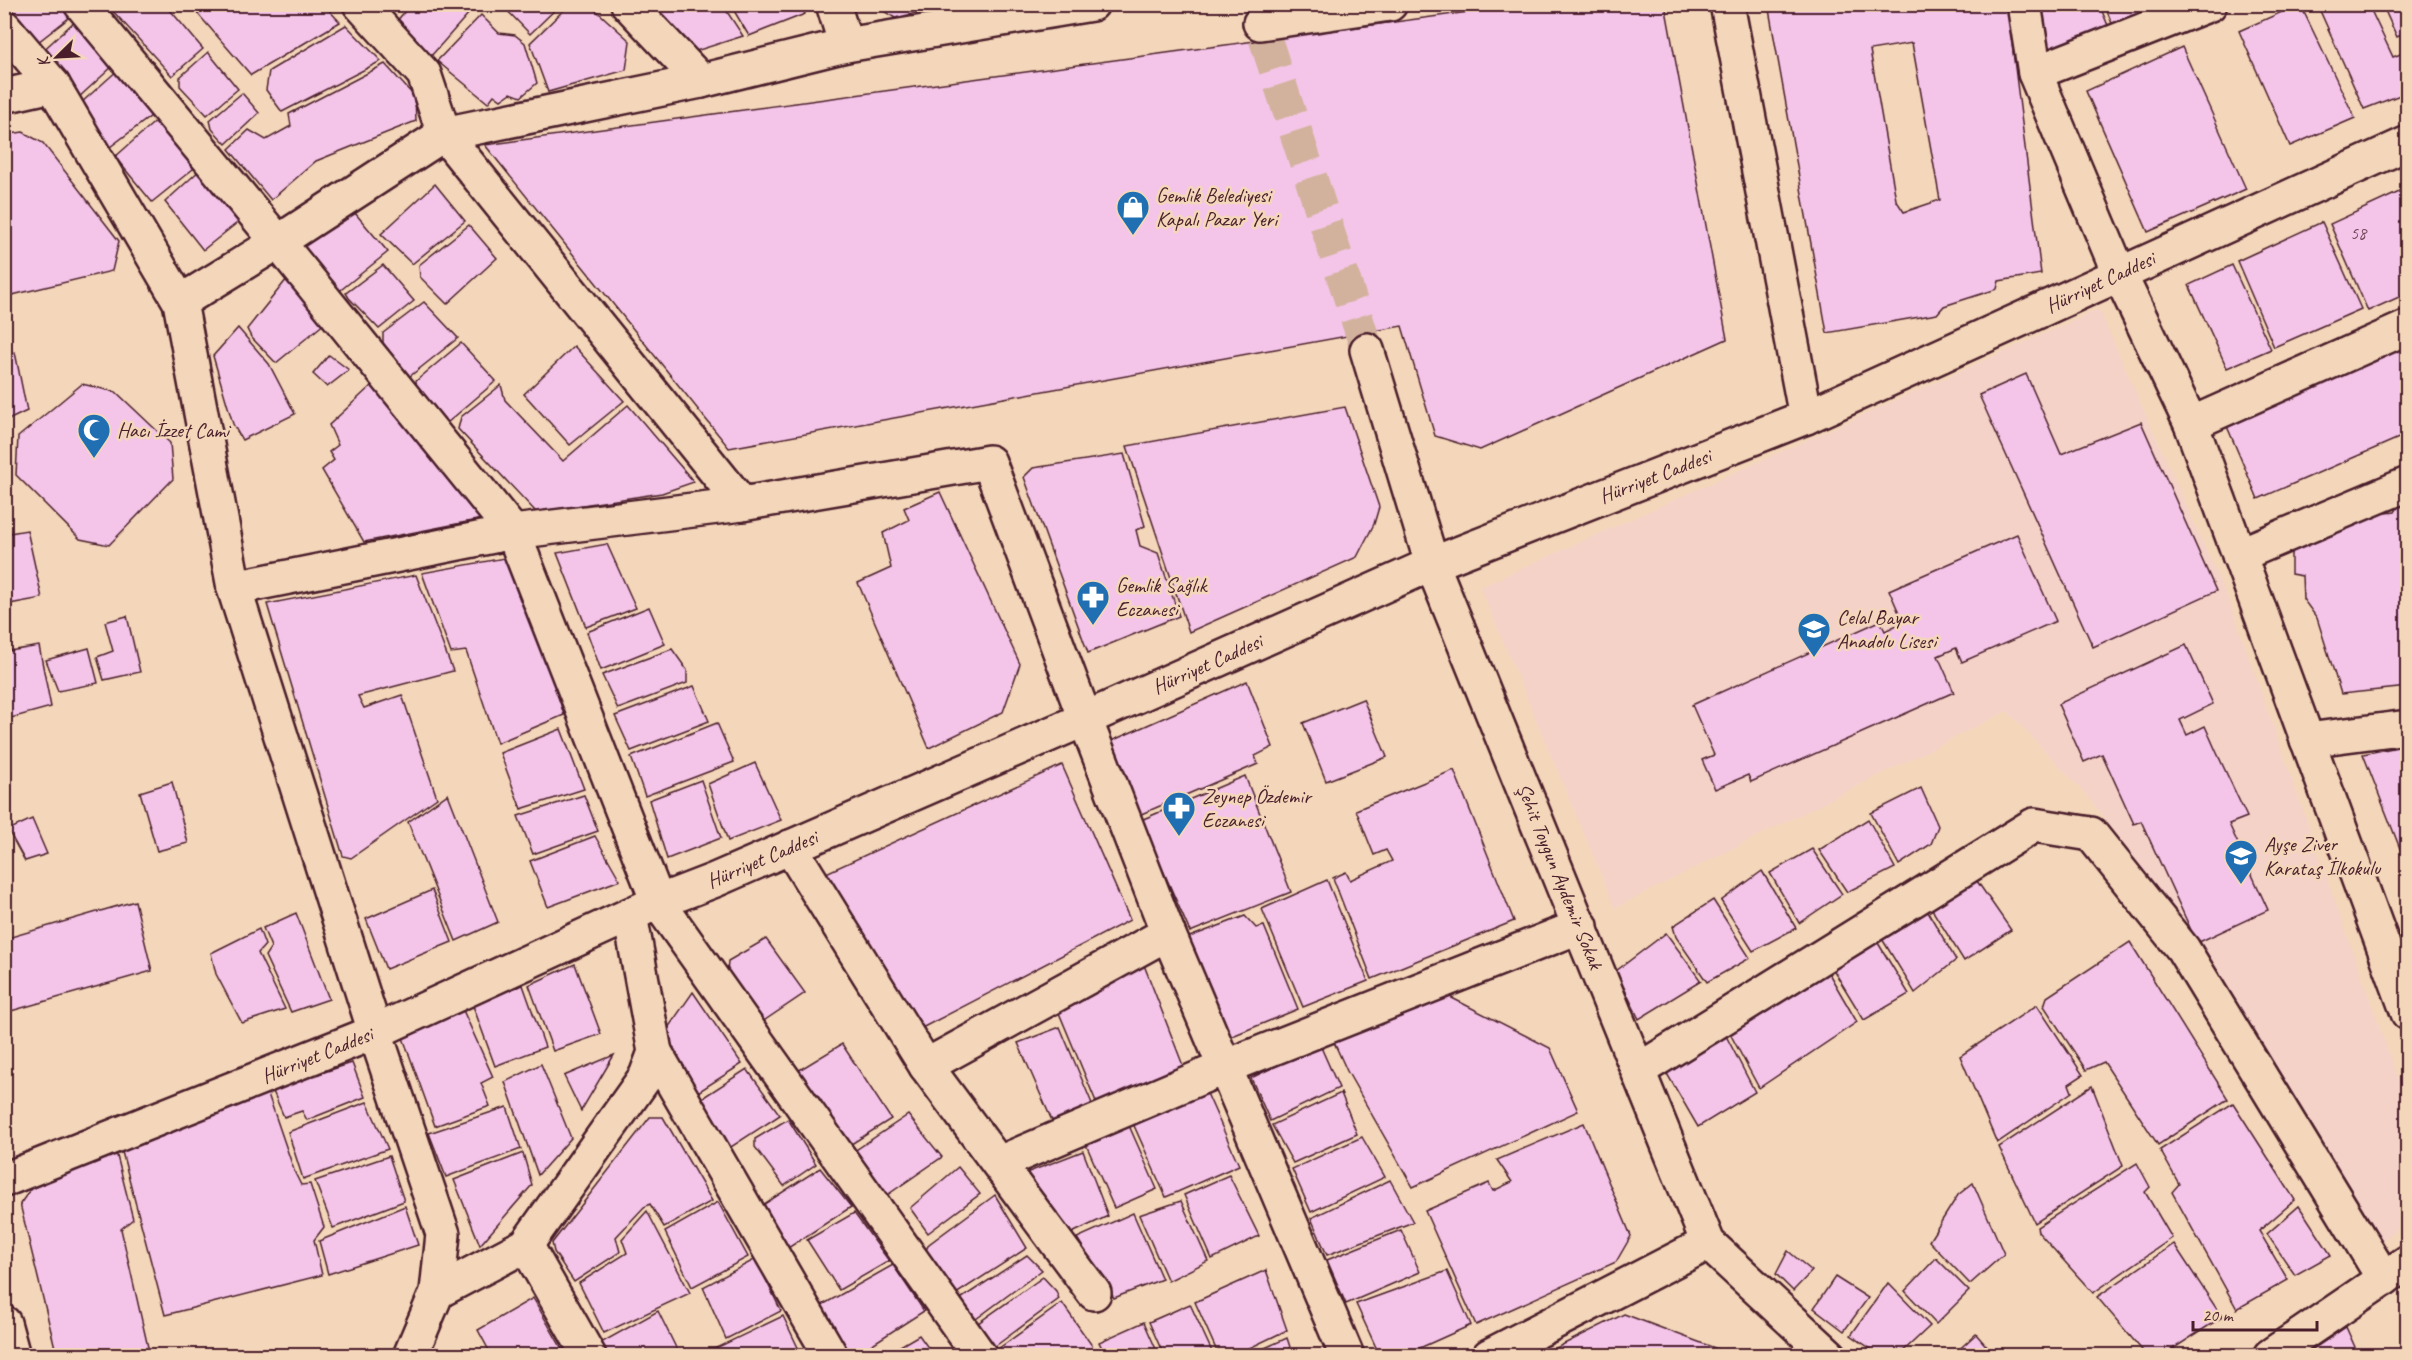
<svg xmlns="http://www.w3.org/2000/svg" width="2412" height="1360" font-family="Caveat,sans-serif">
  <rect width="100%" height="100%" fill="#f4d7ba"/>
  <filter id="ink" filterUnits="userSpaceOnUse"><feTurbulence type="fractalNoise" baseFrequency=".0167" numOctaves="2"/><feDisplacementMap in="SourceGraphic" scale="12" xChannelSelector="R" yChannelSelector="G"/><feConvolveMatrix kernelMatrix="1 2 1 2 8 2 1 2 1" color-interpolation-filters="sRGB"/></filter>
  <g filter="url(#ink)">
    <path fill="#f4d2c8" d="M2099 309 2231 606 2407 1105V1222L2381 1242 2216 971 2089 798 2007 711 1615 908 1480 587Z"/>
    <g fill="#f4c5e8" stroke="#4a1f2b" stroke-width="1.5" fill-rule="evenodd">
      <path d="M4 4H60L70 17 29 49 4 18Z"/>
      <path d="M111 4H165L203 49 172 76 112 10Z"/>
      <path d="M194 4H323L340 22 251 75 191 6Z"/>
      <path d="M411 4H477L431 56 396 22Z"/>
      <path d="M501 4H561L530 34Z"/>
      <path d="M570 4H589L630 41 626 70 548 92 530 43Z"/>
      <path d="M650 4H722L743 36 696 51Z"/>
      <path d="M730 4H802L805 14 749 36Z"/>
      <path d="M872 4H932L933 9 895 18Z"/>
      <path d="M938 4H978L939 10Z"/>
      <path d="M1528 4H1665L1727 339 1480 450 1435 436 1402 326 729 448 485 145Z"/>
      <path d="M1768 4H2007L2041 274 1999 281 1997 289 1944 306 1937 314 1827 333ZM1912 43 1940 200 1904 212 1896 200 1870 50Z"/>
      <path d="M2032 4H2099L2112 35 2053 58Z"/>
      <path d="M2104 4H2157L2160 11 2116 33Z"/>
      <path d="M2300 4 2355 118 2290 146 2239 31Z"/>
      <path d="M2317 4H2368L2393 57 2408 51V92L2364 109Z"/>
      <path d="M2382 4H2408V32L2397 37Z"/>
      <path d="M481 15 499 33 515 35 525 43 537 83 521 97 511 93 501 100 494 95 488 103 437 61Z"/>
      <path d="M75 21 114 65 77 99 38 55Z"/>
      <path d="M346 25 381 61 282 112 266 90 269 71Z"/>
      <path d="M2182 47 2246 189 2148 232 2086 91Z"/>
      <path d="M208 52 238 89 207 115 180 86V77Z"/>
      <path d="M385 64 415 97 416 121 316 161 271 200 229 149 249 130 266 140 291 126 289 114Z"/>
      <path d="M119 69 155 113 106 150 72 111Z"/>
      <path d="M242 93 259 113 226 144 212 129 210 120Z"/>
      <path d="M159 118 198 165 152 202 115 157Z"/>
      <path d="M23 132 43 143 119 241 112 271 4 297V135Z"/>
      <path d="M202 168 242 219 203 250 165 202Z"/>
      <path d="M435 184 465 221 412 264 381 234Z"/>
      <path d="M2408 188V293L2368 311 2330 224Z"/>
      <path d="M349 206 388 252 337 293 300 247Z"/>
      <path d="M2322 222 2361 309 2274 347 2237 261Z"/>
      <path d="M469 225 497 258 447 304 420 277 419 265Z"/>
      <path d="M383 265 414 301 379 329 349 298 346 293Z"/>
      <path d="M2232 265 2271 349 2227 368 2189 285Z"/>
      <path d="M287 279 325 323 276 363 251 337 247 329Z"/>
      <path d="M424 302 458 338 409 377 383 343V333Z"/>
      <path d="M238 328 269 364 295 414 242 440 233 424 213 356Z"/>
      <path d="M2408 337V434L2258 499 2223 417Z"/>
      <path d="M461 343 496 381 447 423 417 389 416 381Z"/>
      <path d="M574 346 624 401 570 445 524 394Z"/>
      <path d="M15 352 27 411 4 422V355Z"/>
      <path d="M329 355 349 370 327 387 313 374Z"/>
      <path d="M2026 374 2061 454 2141 422 2216 591 2093 647 1979 395Z"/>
      <path d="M82 384 116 392 170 443 173 479 109 545 80 539 16 475 18 437Z"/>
      <path d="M372 385 482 519 364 542 322 470 334 460 329 452 338 445 329 425Z"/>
      <path d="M501 385 505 400 563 461 628 405 694 482 662 493 536 512 458 429 461 417Z"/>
      <path d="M1345 407 1379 507 1374 524 1357 557 1189 632 1127 446Z"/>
      <path d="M1124 454 1145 526 1136 530 1140 546 1158 553 1179 616 1088 653 1024 477 1033 468Z"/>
      <path d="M940 492 1020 664 1003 712 929 748 858 583 891 568 883 533 909 520 904 508Z"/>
      <path d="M2408 498V568L2402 569 2399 577 2408 594V687L2341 694 2317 618 2303 599 2302 576 2291 574V548L2356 524 2359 516 2395 512 2403 499Z"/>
      <path d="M27 530 42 598 4 605V534Z"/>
      <path d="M2017 534 2056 621 1962 662 1956 648 1938 656 1954 692 1751 782 1748 775 1715 789 1702 760 1714 755 1692 705 1880 621 1885 631 1903 622 1889 590Z"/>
      <path d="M607 544 636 608 586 627 557 553Z"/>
      <path d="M515 556 564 715 497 743 466 651 451 653 422 573Z"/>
      <path d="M416 575 453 671 358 696 364 708 402 695 437 798 351 858 343 856 267 604Z"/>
      <path d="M649 607 665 644 601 670 587 632Z"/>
      <path d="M127 616 140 672 104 680 97 657 113 651 105 622Z"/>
      <path d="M2186 645 2213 704 2180 720 2187 735 2205 726 2217 753 2247 817 2229 824 2268 910 2197 943 2141 821 2134 824 2102 754 2084 762 2058 704Z"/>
      <path d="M39 646 51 707 7 719V731H4V652Z"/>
      <path d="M89 648 98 683 58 691 46 660Z"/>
      <path d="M672 649 687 670V683L618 709 602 675Z"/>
      <path d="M1247 681 1273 747 1255 756 1258 764 1139 815 1109 742Z"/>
      <path d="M694 686 709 721 631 751 615 716Z"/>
      <path d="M1363 699 1387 757 1326 781 1303 723Z"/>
      <path d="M717 723 734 762 645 796 631 757Z"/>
      <path d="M561 729 584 789 521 809 500 753Z"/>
      <path d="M2408 745V869L2363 754Z"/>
      <path d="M755 763 781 820 728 841 708 784Z"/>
      <path d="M1062 765 1130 920 918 1030 826 873Z"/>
      <path d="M1454 770 1514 921 1372 979 1333 878 1346 872 1350 880 1392 861 1386 850 1374 855 1356 810Z"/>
      <path d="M1245 776 1291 892 1190 932 1141 820Z"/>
      <path d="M701 780 721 838 667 859 649 800Z"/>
      <path d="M172 782 188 843 157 851 140 792Z"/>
      <path d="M1921 788 1938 826 1931 844 1899 865 1871 813Z"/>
      <path d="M448 794 498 922 456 941 408 822Z"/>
      <path d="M584 795 598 831 533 854 518 816Z"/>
      <path d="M32 819 47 854 25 861 8 830Z"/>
      <path d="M1868 819 1895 868 1847 892 1819 850Z"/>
      <path d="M595 836 620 880 548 907 530 861Z"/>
      <path d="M1812 849 1842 894 1799 923 1770 873Z"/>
      <path d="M1762 871 1796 928 1753 951 1721 901Z"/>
      <path d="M1970 871 2011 930 1964 961 1934 913 1928 897Z"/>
      <path d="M1327 880 1368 981 1303 1007 1262 909Z"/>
      <path d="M432 890 452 942 386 969 366 919Z"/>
      <path d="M1713 900 1750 958 1707 982 1676 937 1673 926Z"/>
      <path d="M135 901 152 971 4 1013V939Z"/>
      <path d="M1924 905 1956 960 1915 993 1876 929Z"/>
      <path d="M296 913 329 999 291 1012 265 956 271 947 263 928Z"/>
      <path d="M1245 916 1256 928 1264 926 1298 1009 1230 1037 1187 938Z"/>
      <path d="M259 929 265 945 258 953 285 1009 242 1023 216 974 211 953Z"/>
      <path d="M1666 933 1701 981 1639 1019 1616 971Z"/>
      <path d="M1872 933 1909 994 1864 1020 1828 961Z"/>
      <path d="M766 939 805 993 762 1022 727 974 728 961Z"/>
      <path d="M2130 942 2228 1099 2158 1145 2104 1062 2086 1070 2044 1006 2047 997Z"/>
      <path d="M575 964 601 1034 553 1051 529 985Z"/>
      <path d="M1144 965 1184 1068 1097 1104 1057 1008Z"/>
      <path d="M1824 965 1857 1022 1759 1088 1726 1026Z"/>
      <path d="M523 985 545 1047 495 1066 472 1003Z"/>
      <path d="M693 992 742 1064 695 1094 664 1040 670 1025Z"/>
      <path d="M1448 996 1550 1048 1578 1111 1413 1187 1347 1071 1333 1040Z"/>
      <path d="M2037 1005 2083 1075 2069 1084 2072 1092 1997 1143 1960 1056Z"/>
      <path d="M462 1008 493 1077 481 1083 490 1106 435 1126 402 1035Z"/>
      <path d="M1060 1027 1093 1106 1053 1123 1018 1043Z"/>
      <path d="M1723 1030 1755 1092 1698 1127 1666 1072Z"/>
      <path d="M842 1044 891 1119 845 1148 796 1072Z"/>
      <path d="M1320 1045 1339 1088 1270 1121 1251 1078Z"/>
      <path d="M614 1055 581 1111 564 1076Z"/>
      <path d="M352 1063 365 1097 307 1120 302 1111 284 1117 272 1089Z"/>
      <path d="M541 1064 571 1138 538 1175 505 1082Z"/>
      <path d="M747 1069 780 1115 728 1149 699 1100Z"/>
      <path d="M2092 1086 2123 1166 2035 1223 1999 1147Z"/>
      <path d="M267 1091 295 1173 301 1185 310 1184 324 1227 314 1240 322 1275 165 1315 121 1148Z"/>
      <path d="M1206 1091 1239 1165 1166 1197 1131 1119Z"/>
      <path d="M1341 1093 1357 1134 1293 1163 1272 1125Z"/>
      <path d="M367 1102 388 1149 303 1179 288 1132Z"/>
      <path d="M2233 1103 2295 1200 2259 1231 2288 1280 2237 1309 2172 1192 2179 1184 2160 1150Z"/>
      <path d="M507 1107 521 1149 446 1177 429 1133Z"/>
      <path d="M908 1115 942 1157 880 1200 850 1154Z"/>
      <path d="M650 1117H663L712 1201 664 1227 650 1204 644 1207 616 1237 620 1252 574 1282 554 1252 552 1243Z"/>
      <path d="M788 1119 816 1164 784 1186 755 1147V1139Z"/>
      <path d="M1127 1121 1157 1189 1114 1208 1084 1140Z"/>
      <path d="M1584 1123 1631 1236 1616 1262 1476 1325 1425 1211 1489 1183 1493 1191 1512 1182 1497 1160Z"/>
      <path d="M1362 1137 1385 1177 1311 1212 1292 1169Z"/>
      <path d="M115 1148 133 1219 121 1229 150 1356H57L20 1204 37 1180Z"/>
      <path d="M1083 1151 1108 1216 1070 1234 1026 1173Z"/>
      <path d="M523 1153 532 1185 480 1245 454 1180Z"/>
      <path d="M389 1156 404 1201 333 1228 315 1181Z"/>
      <path d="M2137 1163 2150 1187 2145 1192 2172 1238 2093 1293 2038 1232 2037 1227Z"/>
      <path d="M958 1167 980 1194 928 1233 910 1208Z"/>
      <path d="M820 1168 851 1207 785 1250 758 1208Z"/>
      <path d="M1229 1175 1259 1236 1212 1259 1184 1195Z"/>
      <path d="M1390 1180 1413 1222 1327 1255 1311 1218Z"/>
      <path d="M1973 1183 2004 1254 1970 1284 1929 1241 1958 1195Z"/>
      <path d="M995 1195 1027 1248 953 1296 924 1254 929 1244Z"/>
      <path d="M1181 1201 1208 1261 1168 1281 1139 1215Z"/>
      <path d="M718 1202 748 1257 692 1287 665 1232Z"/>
      <path d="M405 1206 418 1245 328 1274 319 1241Z"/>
      <path d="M2299 1206 2331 1255 2295 1275 2267 1234Z"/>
      <path d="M647 1211 690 1293 604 1333 579 1283 627 1253 622 1239Z"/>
      <path d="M854 1213 889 1261 839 1290 807 1240Z"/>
      <path d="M1133 1213 1162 1279 1114 1298 1077 1238Z"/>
      <path d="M1401 1230 1420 1272 1346 1304 1327 1260Z"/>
      <path d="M2174 1244 2222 1317 2162 1356H2147L2097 1297Z"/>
      <path d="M1788 1251 1812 1271 1793 1291 1776 1274Z"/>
      <path d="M1027 1255 1042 1270 976 1319 959 1300Z"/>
      <path d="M1936 1258 1969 1291 1936 1324 1905 1291Z"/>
      <path d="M756 1259 781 1311 726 1339 703 1287Z"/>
      <path d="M893 1265 924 1311 854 1356H847L815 1309Z"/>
      <path d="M1266 1270 1287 1330 1233 1356H1219L1195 1302Z"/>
      <path d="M1447 1271 1471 1325 1402 1356H1380L1356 1304Z"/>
      <path d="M1043 1277 1056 1291 1059 1299 990 1350 974 1326Z"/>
      <path d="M1835 1277 1868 1298 1844 1331 1814 1308Z"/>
      <path d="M1888 1283 1930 1326 1898 1356H1881L1851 1335Z"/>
      <path d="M533 1298 566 1356H492L478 1330Z"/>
      <path d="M1062 1303 1093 1347 1080 1356H996L995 1351Z"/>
      <path d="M1190 1304 1214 1356H1164L1149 1322Z"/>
      <path d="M658 1311 680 1356H603L597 1345Z"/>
      <path d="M1624 1314 1736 1356H1540Z"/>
      <path d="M783 1316 802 1356H718L714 1349Z"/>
      <path d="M1144 1322 1159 1356H1106L1099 1342Z"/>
      <path d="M2346 1327 2359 1356H2303Z"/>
      <path d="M1976 1334 1995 1356H1952Z"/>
      <path d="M919 1335 934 1356H883Z"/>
      <path d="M1287 1338 1293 1356H1247Z"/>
    </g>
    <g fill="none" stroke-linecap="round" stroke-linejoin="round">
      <path stroke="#d2b29d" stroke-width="33" stroke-dasharray="33 16" stroke-linecap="butt" d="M1265 38 1367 350"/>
      <defs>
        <g id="minor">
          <path d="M81 4 278 242 513 532 658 902 980 1356"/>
          <path d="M360 4 424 74 444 134 742 504"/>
          <path d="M628 4 701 81"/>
          <path d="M833 4 846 45"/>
          <path d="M1727 4 1806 417"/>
          <path d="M2024 4 2035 73 2119 273 2191 424 2408 1013"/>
          <path d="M1260 23 1390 4"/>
          <path d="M4 27 53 85 180 302 234 588 375 1032 443 1234 437 1292 410 1356"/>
          <path d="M2035 73 2210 4"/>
          <path d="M4 96 53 85"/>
          <path d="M180 302 278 242 444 134 701 81 846 45 1092 4"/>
          <path d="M1367 350 1432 564 1708 1243 1830 1356"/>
          <path d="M2191 424 2408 327"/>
          <path d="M2239 555 2408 484"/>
          <path d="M234 588 513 532 742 504 989 462 1085 719 1168 933 1347 1356"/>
          <path d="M2307 740 2408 727"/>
          <path d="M790 847 926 1066 1094 1293"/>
          <path d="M655 1052 831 1356"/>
          <path d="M926 1066 1168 933"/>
          <path d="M1639 1070 2034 825 2091 834 2183 949 2384 1279"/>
          <path d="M999 1163 1225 1067 1581 926"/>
          <path d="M4 1180 375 1032 658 902 715 880 1085 719 1432 564 1806 417 2408 143"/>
          <path d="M526 1245 589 1356"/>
          <path d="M437 1292 526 1245 646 1076 655 1052 630 915"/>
          <path d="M1489 1356 1708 1243"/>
        </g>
        <g id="tertiary">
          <path d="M4 1323 13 1356"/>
          <path d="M2270 1356 2408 1262"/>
        </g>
      </defs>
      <use href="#minor" stroke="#4a1f2b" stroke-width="38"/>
      <use href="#tertiary" stroke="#4a1f2b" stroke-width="38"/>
      <use href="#minor" stroke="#f4d7ba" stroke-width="33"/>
      <use href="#tertiary" stroke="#f4d7ba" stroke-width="33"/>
    </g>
  </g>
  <defs>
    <symbol id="shop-pin" viewBox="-11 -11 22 30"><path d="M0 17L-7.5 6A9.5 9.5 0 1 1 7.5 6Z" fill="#1f6fb2" stroke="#f4d7ba"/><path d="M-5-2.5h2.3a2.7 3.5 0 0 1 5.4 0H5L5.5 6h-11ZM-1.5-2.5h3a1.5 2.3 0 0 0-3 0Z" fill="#fff"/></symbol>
    <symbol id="mosque-pin" viewBox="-11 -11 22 30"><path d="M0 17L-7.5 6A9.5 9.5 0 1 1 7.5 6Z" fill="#1f6fb2" stroke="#f4d7ba"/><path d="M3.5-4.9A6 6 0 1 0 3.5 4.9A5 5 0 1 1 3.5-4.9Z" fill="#fff"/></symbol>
    <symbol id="pharmacy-pin" viewBox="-11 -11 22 30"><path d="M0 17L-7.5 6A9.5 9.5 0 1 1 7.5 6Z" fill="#1f6fb2" stroke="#f4d7ba"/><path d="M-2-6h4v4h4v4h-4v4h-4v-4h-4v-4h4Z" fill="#fff"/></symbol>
    <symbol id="school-pin" viewBox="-11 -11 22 30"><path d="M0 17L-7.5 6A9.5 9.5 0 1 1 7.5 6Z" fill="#1f6fb2" stroke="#f4d7ba"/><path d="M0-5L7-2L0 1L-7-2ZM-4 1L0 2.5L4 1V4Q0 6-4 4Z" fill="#fff"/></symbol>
  </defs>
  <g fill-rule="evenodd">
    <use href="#shop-pin" x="1114" y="188" width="38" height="52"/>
    <use href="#mosque-pin" x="75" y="411" width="38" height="52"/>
    <use href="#pharmacy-pin" x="1074" y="578" width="38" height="52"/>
    <use href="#school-pin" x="1795" y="610" width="38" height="52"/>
    <use href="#pharmacy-pin" x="1160" y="789" width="38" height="52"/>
    <use href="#school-pin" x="2222" y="837" width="38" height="52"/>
  </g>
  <g text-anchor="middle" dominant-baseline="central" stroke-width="5" stroke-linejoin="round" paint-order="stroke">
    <g font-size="18" fill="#74485a">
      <text x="2358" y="233">58</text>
    </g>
    <g font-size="21" fill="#4a1f2b" stroke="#f4d7ba" text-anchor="start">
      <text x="1156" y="195">Gemlik Belediyesi<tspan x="1156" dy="24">Kapalı Pazar Yeri</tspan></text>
      <text x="117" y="430">Hacı İzzet Cami</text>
      <text x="1116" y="585">Gemlik Sağlık<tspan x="1116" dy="24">Eczanesi</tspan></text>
      <text x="1837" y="617">Celal Bayar<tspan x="1837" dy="24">Anadolu Lisesi</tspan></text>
      <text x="1202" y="796">Zeynep Özdemir<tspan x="1202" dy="24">Eczanesi</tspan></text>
      <text x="2264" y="844">Ayşe Ziver<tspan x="2264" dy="24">Karataş İlkokulu</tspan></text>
    </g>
    <g font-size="21" fill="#4a1f2b" stroke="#f4d7ba">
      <text transform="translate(2100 282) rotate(-25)">Hürriyet Caddesi</text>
      <text transform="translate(1655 476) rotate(-21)">Hürriyet Caddesi</text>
      <text transform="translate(1207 664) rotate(-24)">Hürriyet Caddesi</text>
      <text transform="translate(762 859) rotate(-23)">Hürriyet Caddesi</text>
      <text transform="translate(1560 876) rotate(68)">Şehit Toygun Aydemir Sokak</text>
      <text transform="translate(317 1055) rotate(-22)">Hürriyet Caddesi</text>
    </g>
  </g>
  <rect width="2412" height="1360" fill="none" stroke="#f4d7ba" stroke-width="24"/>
  <rect x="12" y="12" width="2388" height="1336" fill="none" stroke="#4a1f2b" stroke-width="2" filter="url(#ink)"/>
  <g transform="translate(57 57) rotate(246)" stroke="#f4d7ba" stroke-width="4.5" paint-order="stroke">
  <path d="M0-4.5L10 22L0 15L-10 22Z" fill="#4a1f2b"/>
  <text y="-9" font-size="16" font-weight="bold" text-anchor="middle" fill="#4a1f2b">K</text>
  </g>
  <path d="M2193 1321v9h124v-9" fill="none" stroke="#4a1f2b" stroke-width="3"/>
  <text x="2202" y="1321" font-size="18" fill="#4a1f2b" stroke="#f4d7ba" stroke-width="4.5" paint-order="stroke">20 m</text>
</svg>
